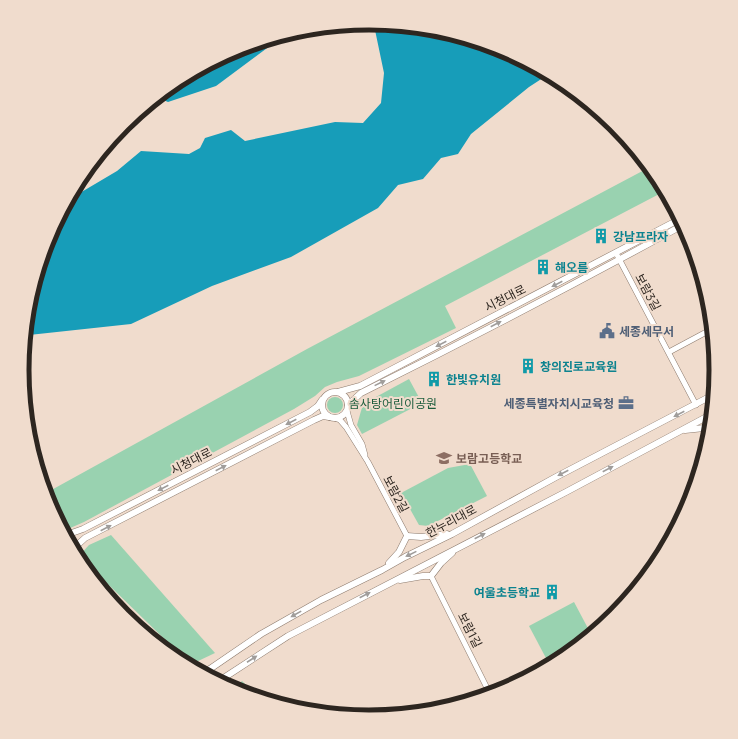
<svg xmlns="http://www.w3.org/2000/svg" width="738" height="739" font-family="Manrope,'Noto Sans KR',sans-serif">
  <rect width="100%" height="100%" fill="#f0dccd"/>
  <g fill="#99d2b0">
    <path d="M650 167 658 177 665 191 445 306 456 328 359 376 337 382 325 387 315 396 294 409 84 522 68 529 63 530 48 502 46 493 307 349Z"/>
    <path d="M409 379 422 403 362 434 357 425 363 404Z"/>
    <circle cx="335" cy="405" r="8"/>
    <path d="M470 464 487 496 428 526 419 525 401 493 448 468Z"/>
    <path d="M111 535 215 653 196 662 187 661 79 556 89 545Z"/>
    <path d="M574 602 591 634 581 642 547 660 529 626Z"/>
    <path d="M569 652 562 658 499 691 498 689Z"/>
    <path d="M242 681 259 697 234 689Z"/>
  </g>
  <g fill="#179db9">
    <path d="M363 23H369L437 29 502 49 549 74 529 87 471 134 458 154 441 158 423 179 398 185 378 208 291 257 212 286 131 324 29 335 25 340 29 302 49 237 68 200 117 171 141 151 189 154 200 148 205 138 231 130 245 141 335 122 363 123 381 103 384 73 375 30Z"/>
    <path d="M286 34 216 86 168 102 156 97 176 81 236 49Z"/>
  </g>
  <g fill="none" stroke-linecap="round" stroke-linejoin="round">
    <defs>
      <g id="minor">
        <path d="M616 253 696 405"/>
        <path d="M669 352 712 329"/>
        <path d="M347 411 351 425 362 444 365 455"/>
        <path d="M334 418 340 420 346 427 368 462 407 536"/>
        <path d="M704 428 709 438"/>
        <path d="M431 576 490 694"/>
        <path d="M103 590 116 605"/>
        <path d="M118 608 131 621"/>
      </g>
      <g id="tertiary">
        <circle cx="335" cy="405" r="13"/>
        <path d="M338 392 360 386 680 219"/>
        <path d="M348 405 361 393C470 339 577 283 683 225"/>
        <path d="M685 430 704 428 711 421"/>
        <path d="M66 535 83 529 310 412 318 406 322 400"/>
        <path d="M73 549 85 538 314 420 323 416 329 417"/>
        <path d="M389 563 399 552 407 536 421 537 447 534"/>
        <path d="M400 580 423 576H431L441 563 452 553"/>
        <path d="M204 673 261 634 321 600 382 570 405 557 452 534 556 477 713 395"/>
        <path d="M219 681 288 636 566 492 712 414"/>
      </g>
    </defs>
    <use href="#minor" stroke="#8d7b6e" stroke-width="6"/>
    <use href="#tertiary" stroke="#8d7b6e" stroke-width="7"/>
    <use href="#minor" stroke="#fff" stroke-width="5"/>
    <use href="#tertiary" stroke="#fff" stroke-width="6"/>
  </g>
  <defs><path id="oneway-solid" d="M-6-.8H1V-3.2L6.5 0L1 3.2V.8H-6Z"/></defs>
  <g fill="#a09d9b">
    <use href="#oneway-solid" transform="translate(557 284) rotate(153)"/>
    <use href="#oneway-solid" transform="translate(496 324) rotate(-28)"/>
    <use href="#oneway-solid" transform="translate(441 344) rotate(153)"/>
    <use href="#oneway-solid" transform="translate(380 383) rotate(-26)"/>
    <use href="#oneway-solid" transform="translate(679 414) rotate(153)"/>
    <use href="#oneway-solid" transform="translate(291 422) rotate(153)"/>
    <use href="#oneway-solid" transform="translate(221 468) rotate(-27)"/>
    <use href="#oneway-solid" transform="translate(608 469) rotate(-28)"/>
    <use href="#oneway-solid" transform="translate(563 473) rotate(153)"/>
    <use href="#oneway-solid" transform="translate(163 488) rotate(153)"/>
    <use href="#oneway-solid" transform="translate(106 528) rotate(-27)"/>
    <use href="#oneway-solid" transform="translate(480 536) rotate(-27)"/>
    <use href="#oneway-solid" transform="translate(411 554) rotate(154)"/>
    <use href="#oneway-solid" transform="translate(365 595) rotate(-27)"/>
    <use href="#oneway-solid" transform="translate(296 614) rotate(151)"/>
    <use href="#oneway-solid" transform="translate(252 659) rotate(-33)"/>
  </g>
  <defs>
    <symbol id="building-bare" viewBox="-9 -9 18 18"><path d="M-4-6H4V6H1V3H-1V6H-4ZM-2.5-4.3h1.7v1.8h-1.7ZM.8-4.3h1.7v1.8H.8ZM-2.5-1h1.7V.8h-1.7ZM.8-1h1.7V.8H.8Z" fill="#0f9aa8" stroke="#f0dccd" stroke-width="2.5" paint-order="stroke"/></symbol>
    <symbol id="civic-bare" viewBox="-9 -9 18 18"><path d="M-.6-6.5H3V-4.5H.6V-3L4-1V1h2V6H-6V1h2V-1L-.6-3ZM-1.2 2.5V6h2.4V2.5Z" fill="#5c6f8a" stroke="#f0dccd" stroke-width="2.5" paint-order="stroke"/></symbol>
    <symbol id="office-bare" viewBox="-9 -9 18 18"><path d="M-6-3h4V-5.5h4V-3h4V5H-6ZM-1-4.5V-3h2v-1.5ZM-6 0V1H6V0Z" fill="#5c6f8a" stroke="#f0dccd" stroke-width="2.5" paint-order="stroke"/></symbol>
    <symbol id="school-bare" viewBox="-9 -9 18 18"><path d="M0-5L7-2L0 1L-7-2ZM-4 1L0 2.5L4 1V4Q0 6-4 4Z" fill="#8d6e63" stroke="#f0dccd" stroke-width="2.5" paint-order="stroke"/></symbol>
  </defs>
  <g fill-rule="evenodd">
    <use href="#building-bare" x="590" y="225" width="22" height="22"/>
    <use href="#building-bare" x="532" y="256" width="22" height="22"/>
    <use href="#civic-bare" x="596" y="320" width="22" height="22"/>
    <use href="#building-bare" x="517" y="355" width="22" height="22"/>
    <use href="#building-bare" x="423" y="368" width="22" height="22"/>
    <use href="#office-bare" x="615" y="392" width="22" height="22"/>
    <use href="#school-bare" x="433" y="447" width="22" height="22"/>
    <use href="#building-bare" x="541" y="581" width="22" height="22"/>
  </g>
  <g text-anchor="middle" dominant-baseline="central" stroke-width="4" stroke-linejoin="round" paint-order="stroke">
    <g font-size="12" font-weight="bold" fill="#0d838f" stroke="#f0dccd" text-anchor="start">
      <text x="613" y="236">강남프라자</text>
      <text x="555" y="267">해오름</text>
      <text x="540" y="366">창의진로교육원</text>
      <text x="446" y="379">한빛유치원</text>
      <text x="540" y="592" text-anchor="end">여울초등학교</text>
    </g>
    <g font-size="12" fill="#2d2620" stroke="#f0dccd">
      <text transform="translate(648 292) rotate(62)">보람3길</text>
      <text transform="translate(505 298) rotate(-27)">시청대로</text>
      <text transform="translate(191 461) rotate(-27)">시청대로</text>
      <text transform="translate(396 494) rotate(62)">보람2길</text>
      <text transform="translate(451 521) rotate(-28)">한누리대로</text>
      <text transform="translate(470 630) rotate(63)">보람1길</text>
    </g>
    <g font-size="12" font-weight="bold" fill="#4e5e75" stroke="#f0dccd" text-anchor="start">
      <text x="619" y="331">세종세무서</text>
      <text x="614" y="403" text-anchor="end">세종특별자치시교육청</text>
    </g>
    <g font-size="12" fill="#1c5d3d" stroke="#f0dccd">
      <text x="393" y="403">솜사탕어린이공원</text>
    </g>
    <g font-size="12" font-weight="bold" fill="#785e54" stroke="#f0dccd" text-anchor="start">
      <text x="456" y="458">보람고등학교</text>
    </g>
  </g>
  <path d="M0 0H738V739H0ZM29 370a340 340 0 1 1 680 0a340 340 0 1 1-680 0Z" fill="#f0dccd" fill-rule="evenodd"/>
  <path fill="none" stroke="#2d2620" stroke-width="5" d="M29 370a340 340 0 1 1 680 0a340 340 0 1 1-680 0Z"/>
</svg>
